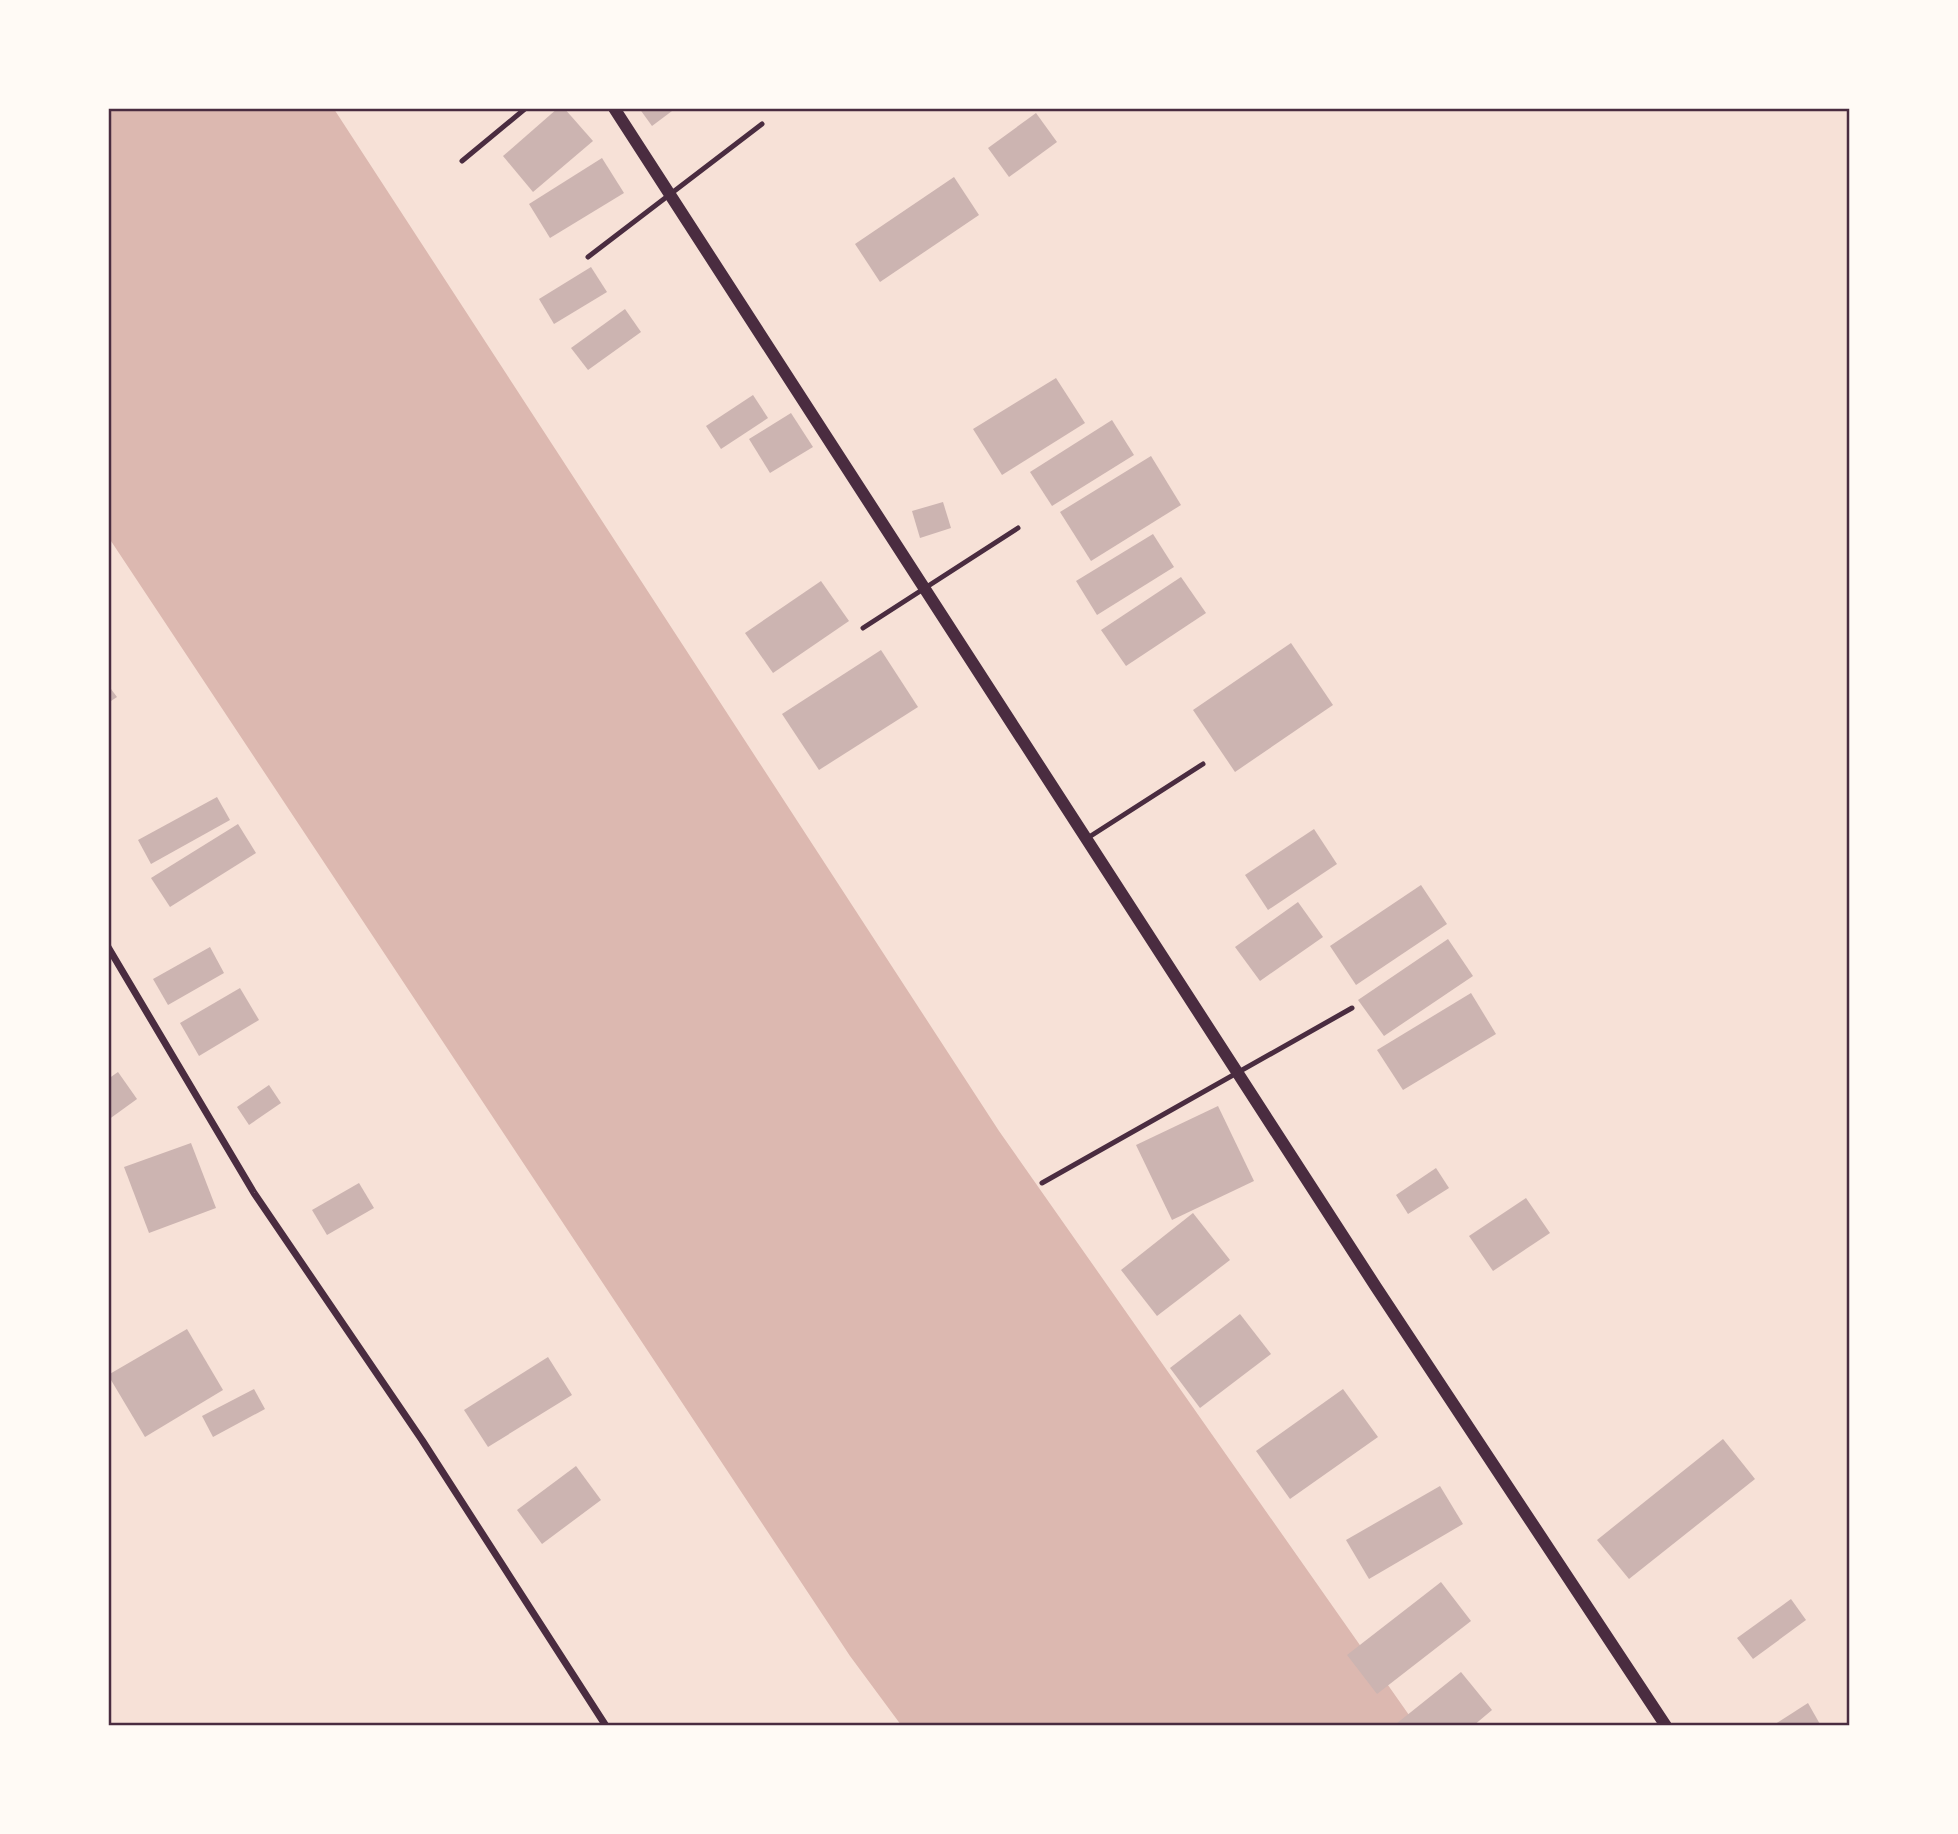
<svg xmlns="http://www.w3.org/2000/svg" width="1958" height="1834" font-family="'Alegreya Sans',sans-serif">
  <rect width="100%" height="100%" fill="#f7e1d7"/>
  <path fill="#dcb8b0" d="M108 109H334L999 1131 1416 1725H901L850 1656 109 538Z"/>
  <g fill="#ccb4b1">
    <path d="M558 108H564L593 141 533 192 503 156Z"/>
    <path d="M639 108H676L652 126Z"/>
    <path d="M1036 113 1057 142 1009 177 988 148Z"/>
    <path d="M602 158 624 193 550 238 529 204Z"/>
    <path d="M954 177 979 215 880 282 855 244Z"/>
    <path d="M591 267 607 292 554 324 539 299Z"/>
    <path d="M625 309 641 332 588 370 571 348Z"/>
    <path d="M1056 378 1085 423 1002 475 973 429Z"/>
    <path d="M753 395 768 418 721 449 706 426Z"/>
    <path d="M791 413 813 447 770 473 749 439Z"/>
    <path d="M1112 420 1134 455 1052 506 1030 472Z"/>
    <path d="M1151 456 1181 505 1091 561 1060 512Z"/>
    <path d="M943 502 951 528 920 538 912 511Z"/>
    <path d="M1153 534 1174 567 1097 615 1076 581Z"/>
    <path d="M1181 577 1206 613 1126 666 1101 630Z"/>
    <path d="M821 581 849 621 773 673 745 633Z"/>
    <path d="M1291 643 1333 705 1235 772 1193 710Z"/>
    <path d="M881 650 918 707 819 770 782 714Z"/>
    <path d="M108 685 117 697 108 703Z"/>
    <path d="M217 797 230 820 151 864 138 840Z"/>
    <path d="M238 824 256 853 170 907 151 878Z"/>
    <path d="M1314 829 1337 864 1268 910 1245 875Z"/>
    <path d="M1421 885 1447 924 1356 985 1330 946Z"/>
    <path d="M1298 902 1323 937 1260 981 1235 947Z"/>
    <path d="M1448 939 1473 976 1384 1036 1358 1000Z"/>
    <path d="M210 947 224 973 168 1005 153 979Z"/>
    <path d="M240 988 259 1020 199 1056 180 1023Z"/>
    <path d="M1471 993 1496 1034 1403 1090 1377 1050Z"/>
    <path d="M118 1072 137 1099 108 1120V1079Z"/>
    <path d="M269 1085 281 1103 249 1125 237 1107Z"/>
    <path d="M1218 1106 1254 1181 1172 1220 1136 1145Z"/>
    <path d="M191 1143 216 1208 149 1233 124 1167Z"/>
    <path d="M1436 1168 1449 1188 1408 1214 1396 1195Z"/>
    <path d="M359 1183 374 1208 327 1235 312 1210Z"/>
    <path d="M1526 1198 1550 1233 1493 1271 1469 1236Z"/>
    <path d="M1193 1213 1230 1260 1157 1316 1121 1270Z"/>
    <path d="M1240 1314 1271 1354 1200 1408 1170 1368Z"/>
    <path d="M187 1329 223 1390 145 1437 108 1375Z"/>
    <path d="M548 1357 572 1395 488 1447 464 1410Z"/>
    <path d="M254 1389 265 1409 213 1437 202 1416Z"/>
    <path d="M1343 1389 1378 1437 1290 1499 1256 1451Z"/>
    <path d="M1723 1439 1755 1479 1629 1579 1597 1540Z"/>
    <path d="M576 1466 601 1500 542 1544 517 1510Z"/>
    <path d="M1440 1486 1463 1524 1369 1579 1346 1540Z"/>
    <path d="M1441 1582 1471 1621 1377 1694 1347 1655Z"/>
    <path d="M1791 1599 1806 1620 1753 1659 1737 1638Z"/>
    <path d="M1461 1672 1492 1710 1473 1726H1398L1396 1724Z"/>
    <path d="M1808 1703 1821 1726H1772Z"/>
  </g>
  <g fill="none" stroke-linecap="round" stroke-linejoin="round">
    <g stroke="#4a2c40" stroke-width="5">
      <path d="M462 161 526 108"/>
      <path d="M588 257 762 124"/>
      <path d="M863 628 1018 528"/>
      <path d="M1086 839 1203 764"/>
      <path d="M1042 1183 1352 1008"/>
    </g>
    <path stroke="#4a2c40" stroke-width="7" d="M108 947 254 1193 422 1440 606 1726"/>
    <path stroke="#4a2c40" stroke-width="12" d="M614 108 1376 1287 1666 1726"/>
  </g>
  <rect width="1958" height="1834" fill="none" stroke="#fffaf5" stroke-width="220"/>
  <rect x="110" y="110" width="1738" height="1614" fill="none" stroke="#4a2c40" stroke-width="2.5"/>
</svg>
